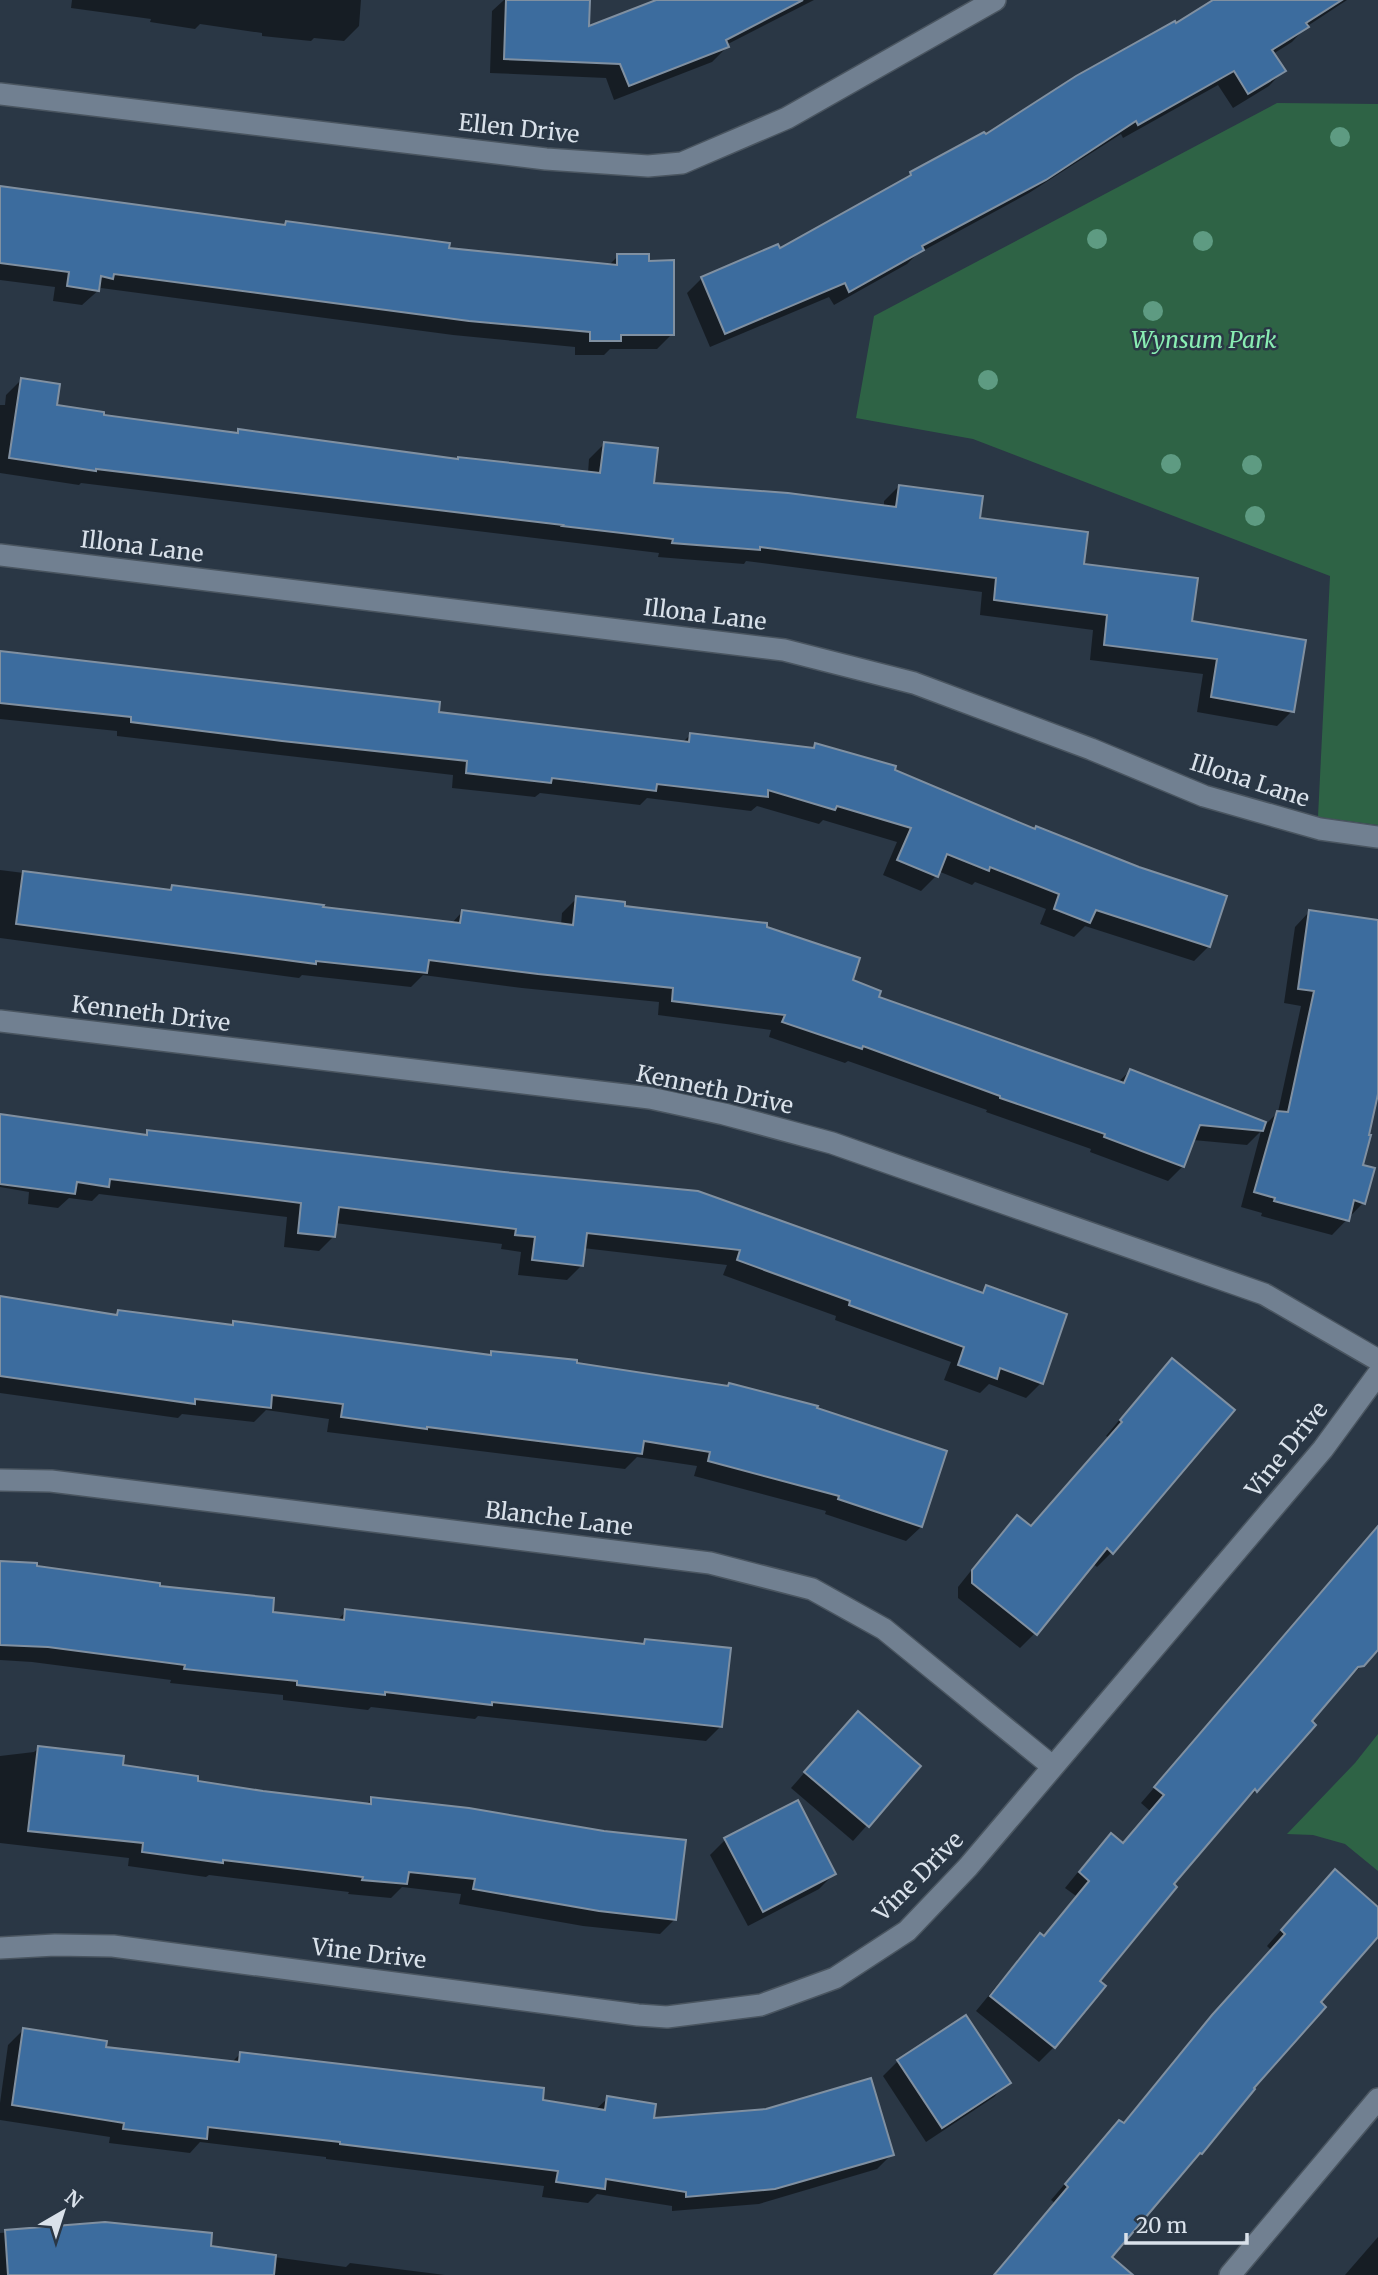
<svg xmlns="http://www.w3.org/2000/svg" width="1378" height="2275" font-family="Merriweather,serif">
  <rect width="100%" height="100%" fill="#2a3745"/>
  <g fill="#2e6345">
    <path d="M1277 103 1378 104V825L1318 817 1330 576 973 439 856 418 874 316Z"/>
    <path d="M1378 1734V1871L1345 1844 1313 1835 1287 1834 1355 1763Z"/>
  </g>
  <g fill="#0007">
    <path d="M72 0H361L359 26 344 41 314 38 311 41 262 36V33L200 24 195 29 150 22 151 19 71 8Z"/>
    <path d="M504 0H588L587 29 661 0H814L726 45 727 47 712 62 614 100 606 78 490 73 492 11Z"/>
    <path d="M1216 0H1347L1306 27 1292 42 1273 54 1283 71 1269 86 1233 108 1218 85 1123 138 1121 134 1029 193 917 254 907 264 834 305 829 297 710 347 687 293 702 278 779 251 903 182 911 174 985 137Z"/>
    <path d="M0 188 284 226 287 223 447 250 608 266 618 256 647 262 672 334 657 349H610L604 355H575V347L453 335 101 288 82 305 53 301 55 287 0 280Z"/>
    <path d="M21 380 55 407 102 416 236 434 239 431 457 461 588 473 589 459 604 444 652 484 884 507V501L899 486 1082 565 1190 622 1292 711 1277 726 1197 712 1203 674 1090 660 1093 630 980 615 982 592 746 561 744 564 658 557 659 553 81 483 79 485 0 473V405H5L6 395Z"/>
    <path d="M0 652 437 714 682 743 691 734 812 749 816 745 893 771 1209 946 1194 961 1085 926 1074 937 1040 924 1046 909 975 882 972 885 938 871 936 876 921 891 883 875 897 842 823 820 819 824 757 806 751 811 647 798 640 805 540 793 535 797 452 788 453 775 117 736V731L0 719Z"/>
    <path d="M0 870 168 891 173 887 321 909 451 924 462 912 561 925 562 913 577 898 623 907 765 928 877 998 1118 1082 1130 1071 1266 1124 1278 1112 1301 1006 1284 1003 1295 927 1309 912 1378 922V1087L1361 1167 1363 1203 1332 1235 1261 1216 1262 1213 1241 1207 1261 1131 1247 1145 1193 1140 1183 1166 1168 1181 1090 1152 1091 1149 986 1112 987 1110 848 1061 845 1063 769 1037 771 1030 658 1015 659 1002 522 988 423 975 411 987 302 975 299 978 0 938Z"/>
    <path d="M0 1116 144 1136 148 1132 980 1294 986 1287 1041 1383 1026 1398 989 1384 980 1393 944 1380 951 1362 835 1320 836 1316 723 1275 727 1265 583 1248 582 1265 567 1280 518 1275 521 1252 501 1249 502 1244 335 1223 334 1236 319 1251 284 1247 287 1217 99 1194 92 1201 69 1198 58 1208 28 1204 29 1192 0 1187Z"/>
    <path d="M0 1298 115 1316 119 1312 230 1326 234 1323 488 1357 492 1353 726 1387 729 1385 921 1527 906 1541 825 1514 826 1511 694 1476 697 1466 637 1457 625 1469 327 1432 329 1419 266 1410 254 1422 182 1414 178 1418 0 1393Z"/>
    <path d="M1172 1360 1112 1552 1097 1567 1092 1563 1035 1633 1020 1648 958 1598V1587L1002 1532 1017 1517 1030 1528 1108 1437 1106 1436 1157 1375Z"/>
    <path d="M1378 1527V1648L1347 1681H1343L1256 1791 1241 1805 1240 1804 1171 1884 1097 1981 1103 1986 1054 2047 1039 2062 976 2011 1026 1950 1040 1935 1043 1937 1076 1896 1065 1888 1096 1850 1111 1835 1122 1845 1150 1811 1141 1803Z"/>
    <path d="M0 1563 158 1587 271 1613 337 1621 346 1611 640 1646 646 1641 721 1726 706 1741 478 1716 475 1719 371 1707 368 1710 283 1700V1695L170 1683 171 1680 32 1662 0 1660Z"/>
    <path d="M843 1729 919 1767 853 1841 791 1788Z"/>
    <path d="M39 1748 196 1783 365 1805 372 1799 675 1919 660 1934 583 1926 459 1904 461 1894 402 1887 391 1898 348 1894 349 1892 209 1875 206 1877 128 1866 129 1858 0 1843V1756L34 1752Z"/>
    <path d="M725 1840 834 1874 819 1889 748 1926 710 1855Z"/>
    <path d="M1320 1886 1378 1909V1935L1318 2002 1200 2153 1109 2257 1098 2275H994L1055 2203 1051 2200 1105 2137 1119 2122 1122 2124 1198 2032 1271 1950 1267 1946Z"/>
    <path d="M23 2030 104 2048 231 2063 241 2053 595 2110 608 2098 652 2120 892 2154 877 2169 759 2204 672 2211V2206L597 2194 588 2203 542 2197 544 2186 326 2159V2157L200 2142 190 2153 109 2143 110 2137 0 2120V2103L8 2045Z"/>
    <path d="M898 2061 1008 2082 994 2097 926 2142 883 2076Z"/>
    <path d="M105 2224 209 2248 346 2267 350 2263 445 2275H0V2233Z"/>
    <path d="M1378 2237V2275H1345Z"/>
  </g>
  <g fill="#3c6c9e" stroke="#8090a1" stroke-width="2">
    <path d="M506 0H590L589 26 656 0H803L726 40 729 47 629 86 620 64 504 59Z"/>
    <path d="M1213 0H1342L1306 23 1309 27 1272 50 1286 71 1248 94 1234 71 1138 125 1136 121 1046 180 922 246 924 250 849 292 845 283 725 334 701 277 778 244 780 248 911 175 910 172 984 132 986 134 1076 76 1175 21 1176 23Z"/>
    <path d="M0 186 285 225 286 221 450 243 449 248 617 265V254H649V261L674 260V335H621V341H590V332L469 321 114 274 113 279 101 276 99 291 67 286 69 272 0 263Z"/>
    <path d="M21 378 60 384 57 405 104 412V415L238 433V429L458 459V457L600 473 604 442 658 448 654 483 788 493 896 507 899 485 983 496 980 518 1088 532 1084 564 1198 578 1192 621 1306 640 1294 712 1211 697 1217 659 1104 645 1107 615 994 600 996 578 760 547V550L672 543 673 539 562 526 563 525 96 469V471L9 458Z"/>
    <path d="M0 651 440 702 439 712 689 742 690 733 814 748 815 743 896 766 895 770 1035 829 1036 826 1139 867 1227 896 1210 947 1096 910 1090 923 1054 909 1059 894 990 867 989 871 947 854 938 877 897 860 911 828 837 806 835 810 768 790V797L657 784 656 791 552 778 551 783 466 773 467 761 282 741 131 722V717L0 703Z"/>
    <path d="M23 871 171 890 172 885 324 905 323 907 460 923 462 910 573 925 576 896 625 902V906L767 923V927L860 958 853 980 881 991 879 997 1124 1083 1130 1069 1266 1122 1263 1131 1200 1125 1184 1167 1104 1137 1105 1134 1000 1098V1096L863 1046 862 1049 782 1022 785 1015 672 1001 673 988 538 974 429 960 427 973 316 961V964L16 924Z"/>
    <path d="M1309 910 1378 920V1094L1369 1135H1371L1363 1165 1375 1168 1365 1204 1354 1200 1349 1221 1274 1201 1275 1198 1254 1192 1277 1111 1288 1112 1314 991 1298 989Z"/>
    <path d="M0 1114 147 1135V1130L504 1172 698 1191 983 1293 986 1285 1067 1314 1043 1384 1000 1368 997 1379 958 1365 964 1347 849 1305 850 1301 737 1260 740 1250 587 1233 583 1266 532 1260 535 1237 515 1235 516 1229 339 1207 335 1237 298 1233 301 1203 110 1179 109 1187 77 1182 75 1194 0 1184Z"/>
    <path d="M0 1296 117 1315 118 1310 233 1325V1321L491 1355V1351L577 1360V1363L728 1386 729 1383 818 1406 817 1408 947 1451 922 1527 838 1499 839 1496 708 1461 710 1452 644 1441 642 1454 427 1427V1429L341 1417 343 1404 272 1395 271 1408 195 1399V1404L0 1376Z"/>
    <path d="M1172 1358 1235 1410 1113 1554 1107 1548 1037 1635 972 1583V1570L1017 1515 1031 1526 1122 1422 1120 1420Z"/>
    <path d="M1378 1526V1650L1364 1666 1358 1667 1312 1721 1316 1725 1257 1792 1255 1789 1174 1884 1177 1887 1100 1981 1106 1986 1055 2048 990 1996 1040 1933 1044 1936 1089 1881 1079 1872 1111 1833 1123 1843 1164 1795 1154 1787Z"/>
    <path d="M0 1561 37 1563V1566L160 1583V1586L274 1598 273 1612 344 1620 345 1609 644 1644 645 1639 731 1648 722 1727 492 1702V1705L385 1692V1695L297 1685V1681L184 1669 185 1665 48 1647 0 1645Z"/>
    <path d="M858 1711 921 1766 869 1827 804 1772Z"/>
    <path d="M38 1746 124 1756 123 1765 198 1776V1781L263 1791 371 1804V1797L469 1808 604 1831 686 1840 676 1920 599 1911 473 1889 475 1879 409 1872 407 1884 362 1880 363 1877 223 1860V1863L142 1852 143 1843 28 1831Z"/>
    <path d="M798 1800 836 1874 763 1912 724 1838Z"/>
    <path d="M1335 1869 1378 1907V1937L1321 2002 1326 2007 1254 2088 1255 2089 1202 2154 1200 2153 1112 2257 1133 2275H994L1068 2187 1065 2184 1119 2120 1124 2123 1212 2015 1285 1934 1281 1930Z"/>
    <path d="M966 2015 1011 2083 942 2128 897 2060Z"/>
    <path d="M23 2028 107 2041 106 2047 239 2062 240 2052 544 2088 543 2100 605 2110 607 2096 656 2104 654 2118 766 2109 871 2078 894 2155 775 2189 686 2197V2192L606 2179 605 2189 556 2182 558 2171 340 2144V2142L208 2127 207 2139 123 2129 124 2123 12 2105Z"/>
    <path d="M105 2222 212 2233 211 2246 276 2255 274 2275H8L5 2230Z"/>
  </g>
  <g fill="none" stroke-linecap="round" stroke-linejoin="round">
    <defs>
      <g id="minor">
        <path d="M0 94 546 159 648 166 682 163 787 118 995 0"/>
        <path d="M0 555 784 650 914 683 1091 749 1204 796 1320 829 1378 837"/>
        <path d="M0 1021 650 1098 724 1114 832 1143 1264 1294 1378 1360"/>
        <path d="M0 1480 51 1481 710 1563 812 1589 884 1629 1052 1766"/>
        <path d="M0 1948 55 1945 113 1946 638 2015 667 2017 761 2005 835 1978 907 1931 968 1867 1323 1449 1378 1374"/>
        <path d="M1230 2275 1378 2099"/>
      </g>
    </defs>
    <use href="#minor" stroke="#4a5560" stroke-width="24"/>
    <use href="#minor" stroke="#718091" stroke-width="21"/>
  </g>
  <g fill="#5e9b82">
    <circle cx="1340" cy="137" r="10"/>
    <circle cx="1097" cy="239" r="10"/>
    <circle cx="1203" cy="241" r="10"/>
    <circle cx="1153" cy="311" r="10"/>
    <circle cx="988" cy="380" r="10"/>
    <circle cx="1171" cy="464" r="10"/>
    <circle cx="1252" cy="465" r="10"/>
    <circle cx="1255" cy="516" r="10"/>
  </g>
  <g text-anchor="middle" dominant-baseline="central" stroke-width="5" stroke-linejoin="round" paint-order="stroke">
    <g font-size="23" fill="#d9e1ea" stroke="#2a3745">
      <text transform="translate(519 128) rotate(6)">Ellen Drive</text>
      <text transform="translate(142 546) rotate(7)">Illona Lane</text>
      <text transform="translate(705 614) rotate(7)">Illona Lane</text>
      <text transform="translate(1250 780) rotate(18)">Illona Lane</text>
      <text transform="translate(151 1013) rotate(7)">Kenneth Drive</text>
      <text transform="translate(715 1089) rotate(12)">Kenneth Drive</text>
      <text transform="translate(1286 1449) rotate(-51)">Vine Drive</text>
      <text transform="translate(559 1518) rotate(7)">Blanche Lane</text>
      <text transform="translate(918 1876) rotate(-45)">Vine Drive</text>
      <text transform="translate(369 1953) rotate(7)">Vine Drive</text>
    </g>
    <g font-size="23" font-style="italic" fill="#89edb3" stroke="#2a3745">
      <text x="1204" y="339">Wynsum Park</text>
    </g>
  </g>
  <g transform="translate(63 2212) rotate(39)" stroke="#2a3745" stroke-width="5" paint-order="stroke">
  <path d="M0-5L12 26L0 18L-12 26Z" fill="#d9e1ea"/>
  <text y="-10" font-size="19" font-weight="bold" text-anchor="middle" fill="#d9e1ea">N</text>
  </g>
  <path d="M1126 2233v10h121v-10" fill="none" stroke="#d9e1ea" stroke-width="3.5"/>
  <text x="1136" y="2233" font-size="21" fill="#d9e1ea" stroke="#2a3745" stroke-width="5" paint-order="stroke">20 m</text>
</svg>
